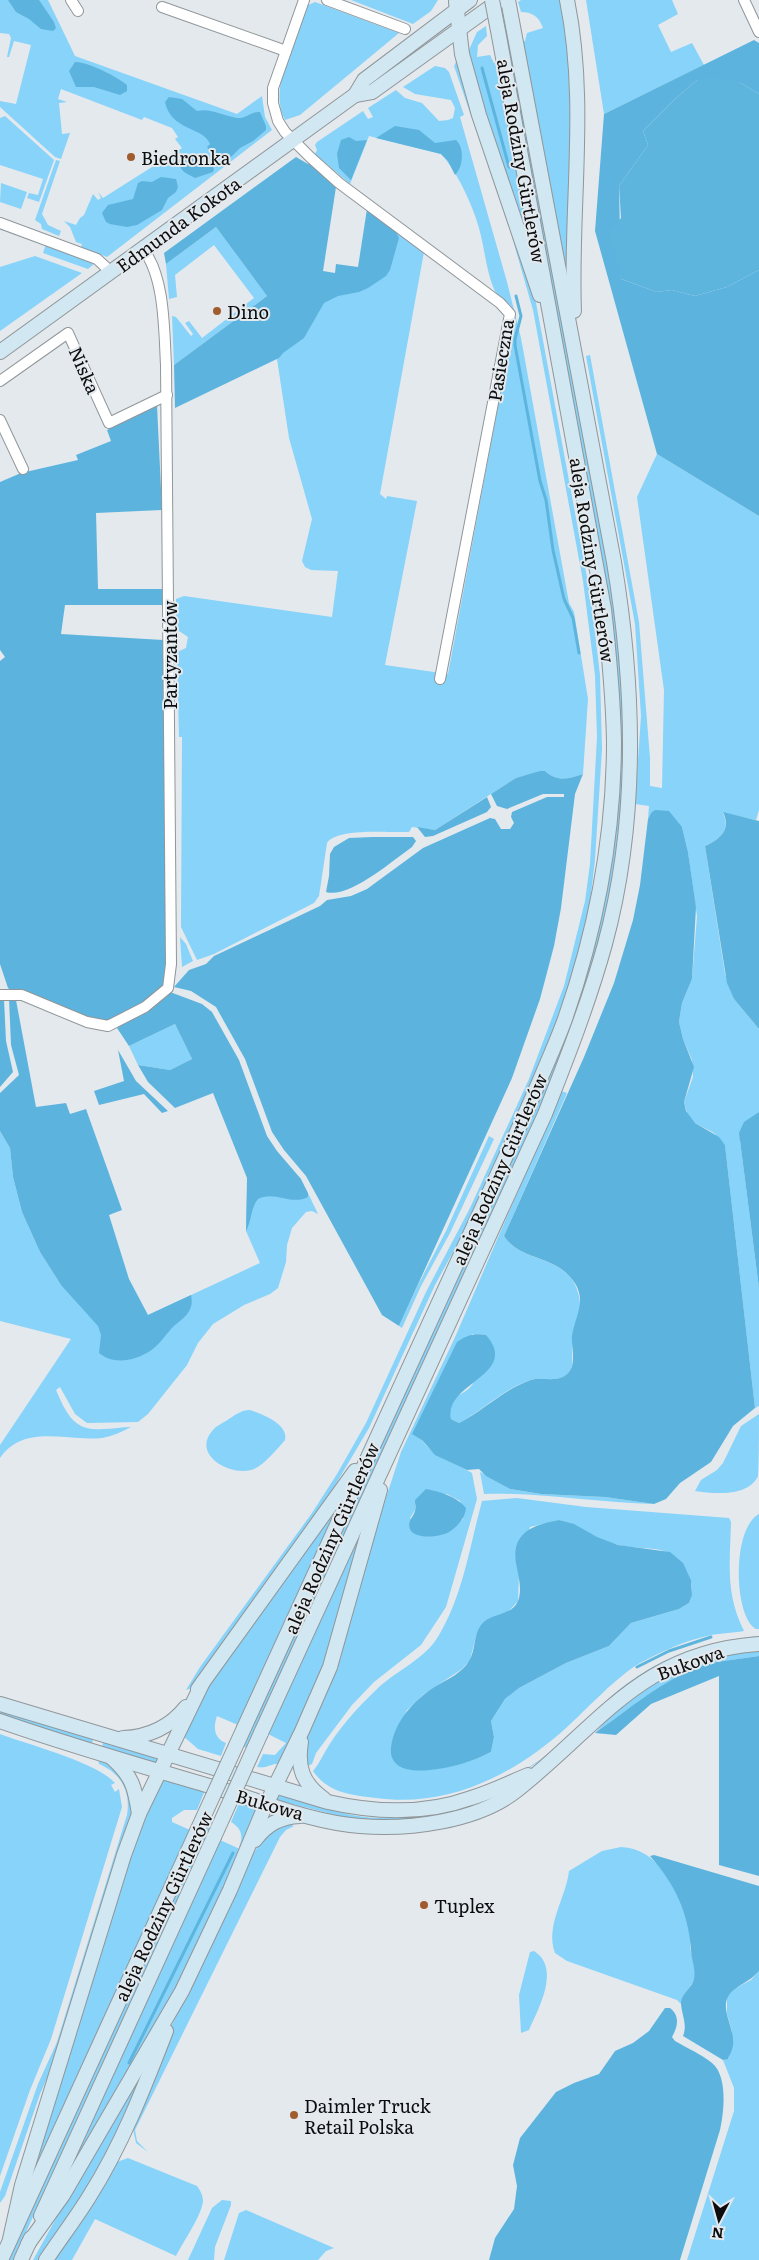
<svg xmlns="http://www.w3.org/2000/svg" width="759" height="2260" font-family="Literata,serif">
  <rect width="100%" height="100%" fill="#e4e9ed"/>
  <g fill="#87d3f9" fill-rule="evenodd">
    <path d="M0 0H48L75 56 237 114 262 96 265 117 272 130 107 257 81 247 82 244 76 242 70 227 64 221 76 225 80 218 84 215 93 194 98 200 101 198 98 192 103 198 182 148 175 139 178 137 172 128 144 117 142 120 61 89 58 99 67 102 59 103 62 134 70 133 61 159 55 157 0 107V101L16 104 31 45 14 41 9 57H7L11 38 9 34 0 33Z"/>
    <path d="M351 0H438L431 11 413 24Z"/>
    <path d="M521 0H561L566 21 571 82 568 283 522 42 525 41 527 33 543 28C539 17 533 12 521 12L518 2Z"/>
    <path d="M586 0H672L678 14 658 25 671 52 692 43 704 65 604 114Z"/>
    <path d="M315 2 399 33 300 115 285 120C268 89 295 39 306 6Z"/>
    <path d="M486 26 487 36 478 45 477 57 490 55 494 63H497L529 239 475 83 468 52 477 32Z"/>
    <path d="M510 38 603 534 622 666 624 777 613 875 602 930 583 998 546 1097 247 1748 244 1747 250 1730 531 1117 613 837 606 581 504 39Z"/>
    <path d="M457 60 534 292 591 599 600 675 602 749 595 860 590 902 580 950 562 1010 544 1055 465 1230 435 1285 369 1428 324 1504 214 1655 189 1694 192 1688 186 1690 200 1667 312 1513 337 1474 366 1423 426 1292 470 1208 529 1079 564 986 585 901 590 864 597 737 595 675 583 581 533 310 510 230 454 66Z"/>
    <path d="M435 66 445 68 449 72 464 115 460 117 507 282 521 338 569 603 574 612 588 699 583 774C568 779 557 782 545 771L516 778 435 830 412 827 409 832C392 833 337 827 327 843L319 896 314 903 214 954 197 960 181 927 182 737H179L177 652 186 648 188 637 176 629V599L184 596 332 617 338 571 311 570 305 567 302 561 312 519 289 438 277 359 303 319 354 279 395 230 424 252 380 494 386 499 387 496 417 501 385 665 448 674 506 363C509 348 517 329 515 315 513 302 498 299 494 289 487 273 485 253 481 236 476 212 458 172 441 154L369 136 350 184 315 154 317 150 315 145 317 142 363 111 368 119 373 117 368 108 396 90 405 98 422 103 439 121 448 120 453 118 455 108 451 100 415 94 403 87Z"/>
    <path d="M5 116 54 160 39 202 27 198 29 193 38 195 43 179 0 165V118Z"/>
    <path d="M56 160 60 161 42 214 48 225 61 231 59 236 42 229 41 224 35 220Z"/>
    <path d="M1 183 27 192 21 209 0 202Z"/>
    <path d="M216 227 267 296 174 365 172 316 176 317 191 336 193 334 185 323 189 321 202 338 254 298 214 245 175 275 177 297 169 299 166 264Z"/>
    <path d="M46 244 95 263 88 269 43 253Z"/>
    <path d="M35 256 82 273 0 331V267Z"/>
    <path d="M590 355 639 622 650 758V786L662 788 664 690 637 497 657 454 759 516V810L756 820 723 813C731 831 720 839 705 846L725 974 734 999 759 1029V1112L740 1141 759 1288V1406L755 1408 725 1145 714 1133 695 1123 688 1116 684 1102 693 1077 692 1060 683 1039 679 1022 682 1003 692 979 697 916 688 852 682 827 651 813 648 819 649 806 635 804 641 716 635 624 586 356Z"/>
    <path d="M180 937 186 944 193 961 182 967Z"/>
    <path d="M175 1024 192 1059 170 1070 138 1065 129 1046Z"/>
    <path d="M561 1091 567 1093 504 1236C519 1260 551 1255 571 1278 577 1286 580 1297 580 1307 580 1320 572 1333 572 1348 571 1356 575 1366 568 1373 559 1384 542 1376 531 1380 504 1388 484 1410 459 1423L451 1419C445 1393 465 1398 474 1382 480 1371 483 1348 486 1335L472 1334 422 1440C434 1458 454 1462 472 1473L477 1499 446 1607 421 1645 374 1682 352 1705 316 1753 312 1764 305 1767V1741L340 1660 376 1528 401 1452 456 1335ZM447 1494 460 1501 463 1519 446 1533 429 1536 410 1518 415 1510V1504Z"/>
    <path d="M0 1131 10 1148 13 1177 22 1212 40 1252 61 1285 148 1315 260 1263 246 1231 247 1193H308L318 1214 312 1211 306 1212 292 1228 287 1245 286 1262 278 1288 270 1294 244 1305 213 1324 198 1343 187 1365 148 1414 138 1422 87 1423 75 1414 60 1387 56 1390C66 1413 74 1432 103 1429 113 1429 122 1427 131 1427 122 1432 112 1436 102 1438 65 1442 25 1423 0 1458V1445L71 1339 0 1321Z"/>
    <path d="M489 1136 494 1139 450 1233 421 1286 402 1328 399 1326 418 1285 446 1231Z"/>
    <path d="M250 1410C262 1414 289 1424 285 1440 277 1449 265 1464 254 1469 232 1478 190 1455 213 1430 216 1426 221 1424 226 1421 234 1416 240 1410 250 1410Z"/>
    <path d="M759 1414C759 1425 759 1469 758 1476 748 1497 715 1494 695 1491L701 1480 717 1470 723 1463 741 1426Z"/>
    <path d="M480 1472 510 1489 541 1494 605 1497 654 1504C597 1503 541 1492 484 1494Z"/>
    <path d="M348 1486 238 1725 217 1716C213 1728 214 1738 226 1743L221 1756 198 1749 183 1736 199 1701 215 1674Z"/>
    <path d="M517 1498 586 1507 729 1518 731 1522C730 1563 725 1593 744 1631 732 1633 719 1633 707 1636 684 1641 661 1652 640 1663 616 1677 587 1709 566 1728 514 1775 448 1808 376 1798 351 1795 328 1793 313 1771 318 1765 321 1759 325 1752 337 1730 358 1707 376 1690 396 1670 425 1660 439 1635 463 1595 470 1545 482 1501ZM559 1520C579 1526 595 1539 615 1544 646 1553 671 1539 688 1574 693 1584 693 1592 689 1603L679 1609 631 1623 609 1646 566 1663 519 1688 505 1699 491 1721 494 1737 491 1752C465 1765 435 1772 406 1769L397 1730 407 1710 424 1694 462 1669 470 1660 476 1636 488 1619 508 1612 518 1601 519 1575 530 1527Z"/>
    <path d="M369 1511 321 1676 281 1764C273 1762 267 1769 257 1767L263 1754 275 1755 286 1743 268 1734Z"/>
    <path d="M759 1514V1629H756C734 1618 731 1529 759 1514Z"/>
    <path d="M759 1636C751 1641 733 1640 723 1642 698 1648 674 1657 652 1669 617 1688 592 1717 562 1743 510 1789 444 1811 374 1806 348 1804 323 1799 308 1776 317 1781 322 1792 334 1797 401 1822 494 1796 549 1753 580 1728 604 1698 638 1676 674 1652 716 1640 759 1636Z"/>
    <path d="M759 1650V1656C741 1659 720 1660 702 1666 663 1679 628 1710 595 1733 640 1682 692 1659 759 1650Z"/>
    <path d="M0 1708 93 1739 92 1745 0 1717Z"/>
    <path d="M0 1734C29 1745 96 1762 115 1783L111 1785 115 1792 119 1789 122 1807 51 2039 30 2090 0 2176Z"/>
    <path d="M103 1742 158 1758 159 1759 157 1764 102 1748Z"/>
    <path d="M98 1759 107 1762 128 1781 132 1816 55 2060 40 2094 5 2196 0 2203V2192L38 2084 57 2042 127 1815C131 1792 121 1773 99 1764Z"/>
    <path d="M162 1778 205 1790 197 1810H184L172 1818V1822L190 1830 29 2185 131 1853Z"/>
    <path d="M279 1794C313 1804 347 1818 383 1818 418 1818 462 1803 496 1795L468 1810 396 1822 351 1819 277 1800Z"/>
    <path d="M240 1801 259 1806 243 1848 239 1847C244 1836 241 1828 231 1822Z"/>
    <path d="M211 1817 215 1818 195 1864 16 2254 13 2260H7Z"/>
    <path d="M289 1824 294 1826 286 1830 280 1837 135 2130 137 2141 148 2152 136 2143 133 2129 171 2027 250 1859C259 1844 270 1827 289 1824Z"/>
    <path d="M220 1840 242 1850 176 1992 59 2189Z"/>
    <path d="M621 1847C659 1848 678 1891 688 1922 691 1932 689 1942 691 1952 693 1960 695 1967 695 1975 694 1987 681 1993 682 2005L677 2000 567 1961 555 1953C545 1925 566 1898 569 1871L602 1851Z"/>
    <path d="M534 1951C561 1968 539 2008 529 2030L521 2033 519 1995 530 1952Z"/>
    <path d="M759 1971V2260H687L734 2111V2088L723 2060 729 2058 732 2031 727 2014V1996L734 1989 751 1980Z"/>
    <path d="M144 2069 139 2089 87 2191 41 2260H33L70 2193Z"/>
    <path d="M128 2158 197 2186C200 2190 203 2195 203 2201 202 2215 183 2242 176 2256L95 2219 72 2260H50L114 2163Z"/>
    <path d="M222 2200 231 2201V2205L215 2247 214 2260H188L212 2208Z"/>
    <path d="M246 2210 334 2248 326 2251 318 2260H224L239 2213Z"/>
  </g>
  <g fill="#5cb4de">
    <path d="M8 0H39L54 22 56 28 53 31 41 29 29 19 16 12Z"/>
    <path d="M754 40 759 43V94L741 83 697 80 675 99 643 131 648 145 619 186 621 279 657 292 672 290 695 296 727 287 759 270V516L657 454 595 231 604 114Z"/>
    <path d="M75 62C86 61 118 77 127 85V91L120 95 94 87H76L69 71Z"/>
    <path d="M169 97 182 99 197 111C211 108 223 116 237 118 246 119 251 111 260 112L266 126V130L253 141 240 148 229 159C221 158 211 154 207 147L210 144C204 127 171 131 165 102Z"/>
    <path d="M395 126 419 130 435 143 456 140C465 148 463 168 455 175L448 161 441 154 376 138Z"/>
    <path d="M349 137 356 141 367 140 351 180 339 168 337 154 341 140Z"/>
    <path d="M197 157 212 165 214 169 213 172 195 178C188 174 178 171 180 161L188 157Z"/>
    <path d="M296 157 308 164 311 162 336 187 323 271 335 273 336 264 358 267 367 209 395 230 399 238 390 270 386 276 368 288 359 292 338 296 324 303 304 338 283 353 279 358 175 408 174 365 267 296 216 227 166 264 164 253Z"/>
    <path d="M161 177 176 179 178 187 176 192 168 198 162 210 137 225 127 227 110 224 106 222 102 213 108 205 133 199 138 183 142 181 152 182Z"/>
    <path d="M157 405 162 510 96 513 98 589H163L162 605H65L61 634 163 640 170 873 168 988 112 1025 14 993 8 988 0 964V661L5 657 0 650V482L21 473 78 460 76 455 111 441 107 430Z"/>
    <path d="M540 771H545C557 782 568 779 583 774L575 794 561 908 554 946 540 999 512 1078 399 1326 382 1315 306 1176 284 1150 272 1132 245 1059 216 1007 191 991 174 987 189 970 206 964 214 956 320 906 327 900 351 896 367 889 423 848 490 818 495 819 501 829H510L514 823 511 817 512 812 547 797H564V794H543L507 809 497 806 491 794 516 778Z"/>
    <path d="M487 797 491 807 487 812 433 836 425 837 417 827 435 830Z"/>
    <path d="M655 810 669 811 682 827 688 852 696 907 692 979 682 1003 679 1022 683 1039 694 1067 684 1102 686 1111 695 1123 719 1137 725 1145 755 1408 733 1426 711 1462 680 1483 666 1499 654 1504 605 1497 541 1494 510 1489 486 1476 479 1469 467 1470 435 1455 422 1440 412 1434 457 1342C467 1335 474 1333 486 1335 521 1375 443 1383 451 1419L459 1423C485 1410 504 1389 531 1380 542 1376 558 1384 568 1373 577 1364 571 1348 572 1336 575 1315 589 1299 571 1278 552 1255 519 1260 504 1236L584 1057 614 983 633 920 640 885 648 819 651 813Z"/>
    <path d="M723 812 759 821V1029L734 999 727 983 705 846C719 840 732 830 723 812Z"/>
    <path d="M372 837H413L416 841 412 847C392 861 349 899 326 892L329 876 330 854 334 847 349 838Z"/>
    <path d="M170 992 202 1004 212 1012 239 1060 267 1136 277 1151 301 1179 308 1193V1197C292 1206 274 1190 258 1199 250 1209 252 1221 246 1231L247 1178 213 1093 175 1108 148 1082 138 1065 170 1070 192 1059 175 1024 129 1046 117 1028Z"/>
    <path d="M9 998 16 1000 36 1107 66 1103 70 1114 86 1109 122 1210 109 1215 129 1279 148 1315 191 1295C195 1313 182 1318 171 1329 164 1337 158 1346 150 1351 135 1361 113 1365 99 1353L101 1335 98 1326 61 1285 40 1252 22 1212 13 1177 10 1148 0 1131V1093L19 1075 11 1045Z"/>
    <path d="M0 999H4L6 1041 13 1072 0 1087Z"/>
    <path d="M118 1050 136 1081 168 1111 162 1113 144 1094 99 1105 94 1091 124 1081Z"/>
    <path d="M759 1112V1288L739 1133 744 1122Z"/>
    <path d="M426 1489C441 1492 456 1496 466 1508 465 1518 458 1526 449 1532 441 1537 414 1540 410 1529 407 1521 413 1518 415 1511 416 1508 415 1503 415 1500Z"/>
    <path d="M559 1520 574 1524 597 1537 618 1545 670 1552 683 1563 691 1580 692 1595 689 1603 679 1609 631 1623 609 1646 566 1663 519 1688 505 1699 491 1721 494 1737 491 1752C472 1762 451 1768 430 1770 421 1771 411 1771 403 1768 394 1764 390 1757 391 1748 394 1721 415 1699 436 1686 448 1679 462 1673 469 1661 476 1650 473 1636 481 1625 491 1612 511 1617 518 1601 522 1591 519 1578 517 1568 509 1534 531 1525 559 1520Z"/>
    <path d="M759 1656V1876L719 1865V1676L651 1704 616 1735 595 1733C628 1710 663 1679 702 1666 720 1660 741 1659 759 1656Z"/>
    <path d="M654 1855 759 1886V1971C750 1982 735 1986 729 1995 720 2008 733 2026 733 2040 734 2047 731 2052 728 2059L723 2060 683 2036C688 2024 681 2014 681 2002 682 1993 692 1988 694 1979 696 1968 691 1959 691 1949 688 1912 675 1884 650 1856Z"/>
    <path d="M665 2008H670C680 2016 678 2026 672 2037L675 2041C687 2048 701 2054 712 2063 728 2076 724 2112 720 2130L680 2260H489L495 2238 514 2209 517 2186 513 2165 520 2138 556 2092 574 2083 599 2074 615 2051 633 2043 649 2031Z"/>
  </g>
  <path fill="#5db5de" d="M716 77 741 83 759 94V270L727 287 695 296 672 290 657 292 621 279 609 232 621 218 619 186 648 145 643 131 675 99 697 80Z"/>
  <g fill="none" stroke-linecap="round" stroke-linejoin="round">
    <g stroke="#5db5de" stroke-width="3">
      <path d="M482 68 509 167"/>
      <path d="M516 296 521 316 515 339V345L540 481 546 500 553 550 564 599 573 618 579 653"/>
      <path d="M637 1667 669 1651 711 1637"/>
      <path d="M129 2063 233 1853"/>
    </g>
    <defs>
      <g id="street">
        <path d="M71 0 78 11"/>
        <path d="M304 0 273 88V103L278 121 285 132 310 157 339 183 500 303 510 314 440 679"/>
        <path d="M327 0 405 29"/>
        <path d="M744 0 759 32"/>
        <path d="M162 7 286 51"/>
        <path d="M0 223 97 259 111 272"/>
        <path d="M0 381 68 333 109 423 167 395"/>
        <path d="M0 420 23 469"/>
        <path d="M0 995H22L87 1022 108 1026 145 1007 168 988 171 964 166 365C164 330 165 277 143 249"/>
      </g>
      <g id="secondary">
        <path d="M567 0C588 102 570 208 574 311"/>
        <path d="M456 2 462 54 479 115 540 295"/>
        <path d="M355 95 372 92 500 0"/>
        <path d="M0 352 355 95 364 80 470 0"/>
        <path d="M198 1689 355 1471"/>
        <path d="M0 1704 328 1802C376 1813 424 1815 471 1798 491 1792 509 1783 528 1775"/>
        <path d="M0 1721C74 1747 149 1768 223 1790 266 1803 315 1823 360 1826 408 1830 476 1822 516 1791 600 1725 641 1652 759 1644"/>
        <path d="M244 1728 527 1110C540 1079 554 1049 565 1019 596 930 614 834 614 741 613 696 609 653 604 609L499 36"/>
        <path d="M261 1733 545 1114C567 1058 589 1002 605 944 639 819 635 688 614 562L508 0"/>
        <path d="M123 1738C149 1737 170 1727 186 1707"/>
        <path d="M301 1742C297 1767 302 1783 324 1799"/>
        <path d="M112 1758C132 1776 135 1787 139 1814"/>
        <path d="M255 1840C267 1824 280 1817 300 1816"/>
        <path d="M41 2216 214 1837"/>
        <path d="M10 2239 22 2185 124 1855 139 1814 203 1682"/>
        <path d="M28 2244 63 2195 182 1991 230 1890 263 1811 302 1731 330 1667 380 1490"/>
        <path d="M1 2260 197 1831"/>
        <path d="M21 2260 31 2238"/>
        <path d="M46 2260C60 2239 76 2218 89 2197 122 2145 144 2088 166 2031"/>
      </g>
    </defs>
    <use href="#street" stroke="#909699" stroke-width="12"/>
    <use href="#secondary" stroke="#909699" stroke-width="16"/>
    <use href="#street" stroke="#fff" stroke-width="10"/>
    <use href="#secondary" stroke="#d1e7f2" stroke-width="14"/>
    <defs>
      <g id="secondary-bridge">
        <path d="M492 0 499 36"/>
        <path d="M197 1831 244 1728"/>
        <path d="M214 1837 261 1733"/>
      </g>
    </defs>
    <use href="#secondary-bridge" stroke="#909699" stroke-width="16" stroke-linecap="butt"/>
    <use href="#secondary-bridge" stroke="#d1e7f2" stroke-width="14"/>
  </g>
  <g fill="#a05b2f" stroke="#e4e9ed" stroke-width="2">
    <circle cx="131" cy="157" r="5"/>
    <circle cx="217" cy="311" r="5"/>
    <circle cx="424" cy="1905" r="5"/>
    <circle cx="294" cy="2115" r="5"/>
  </g>
  <g text-anchor="middle" dominant-baseline="central" stroke-width="4" stroke-linejoin="round" paint-order="stroke">
    <g font-size="18" fill="#0b0d0e" stroke="#e4e9ed" text-anchor="start">
      <text x="141" y="157">Biedronka</text>
      <text x="227" y="311">Dino</text>
      <text x="434" y="1905">Tuplex</text>
      <text x="304" y="2105">Daimler Truck<tspan x="304" dy="21">Retail Polska</tspan></text>
    </g>
    <g font-size="18" fill="#0b0d0e" stroke="#e4e9ed">
      <text transform="translate(522 161) rotate(80)">aleja Rodziny Gürtlerów</text>
      <text transform="translate(178 224) rotate(-36)">Edmunda Kokota</text>
      <text transform="translate(500 360) rotate(-81)">Pasieczna</text>
      <text transform="translate(85 370) rotate(66)">Niska</text>
      <text transform="translate(593 560) rotate(81)">aleja Rodziny Gürtlerów</text>
      <text transform="translate(169 655) rotate(-90)">Partyzantów</text>
      <text transform="translate(499 1169) rotate(-66)">aleja Rodziny Gürtlerów</text>
      <text transform="translate(331 1538) rotate(-66)">aleja Rodziny Gürtlerów</text>
      <text transform="translate(690 1662) rotate(-20)">Bukowa</text>
      <text transform="translate(270 1804) rotate(16)">Bukowa</text>
      <text transform="translate(163 1906) rotate(-65)">aleja Rodziny Gürtlerów</text>
    </g>
  </g>
  <g transform="translate(719 2220) rotate(186)" stroke="#e4e9ed" stroke-width="4" paint-order="stroke">
  <path d="M0-4L9 19L0 12L-9 19Z" fill="#0b0d0e"/>
  <text y="-8" font-size="14" font-weight="bold" text-anchor="middle" fill="#0b0d0e">N</text>
  </g>
</svg>
